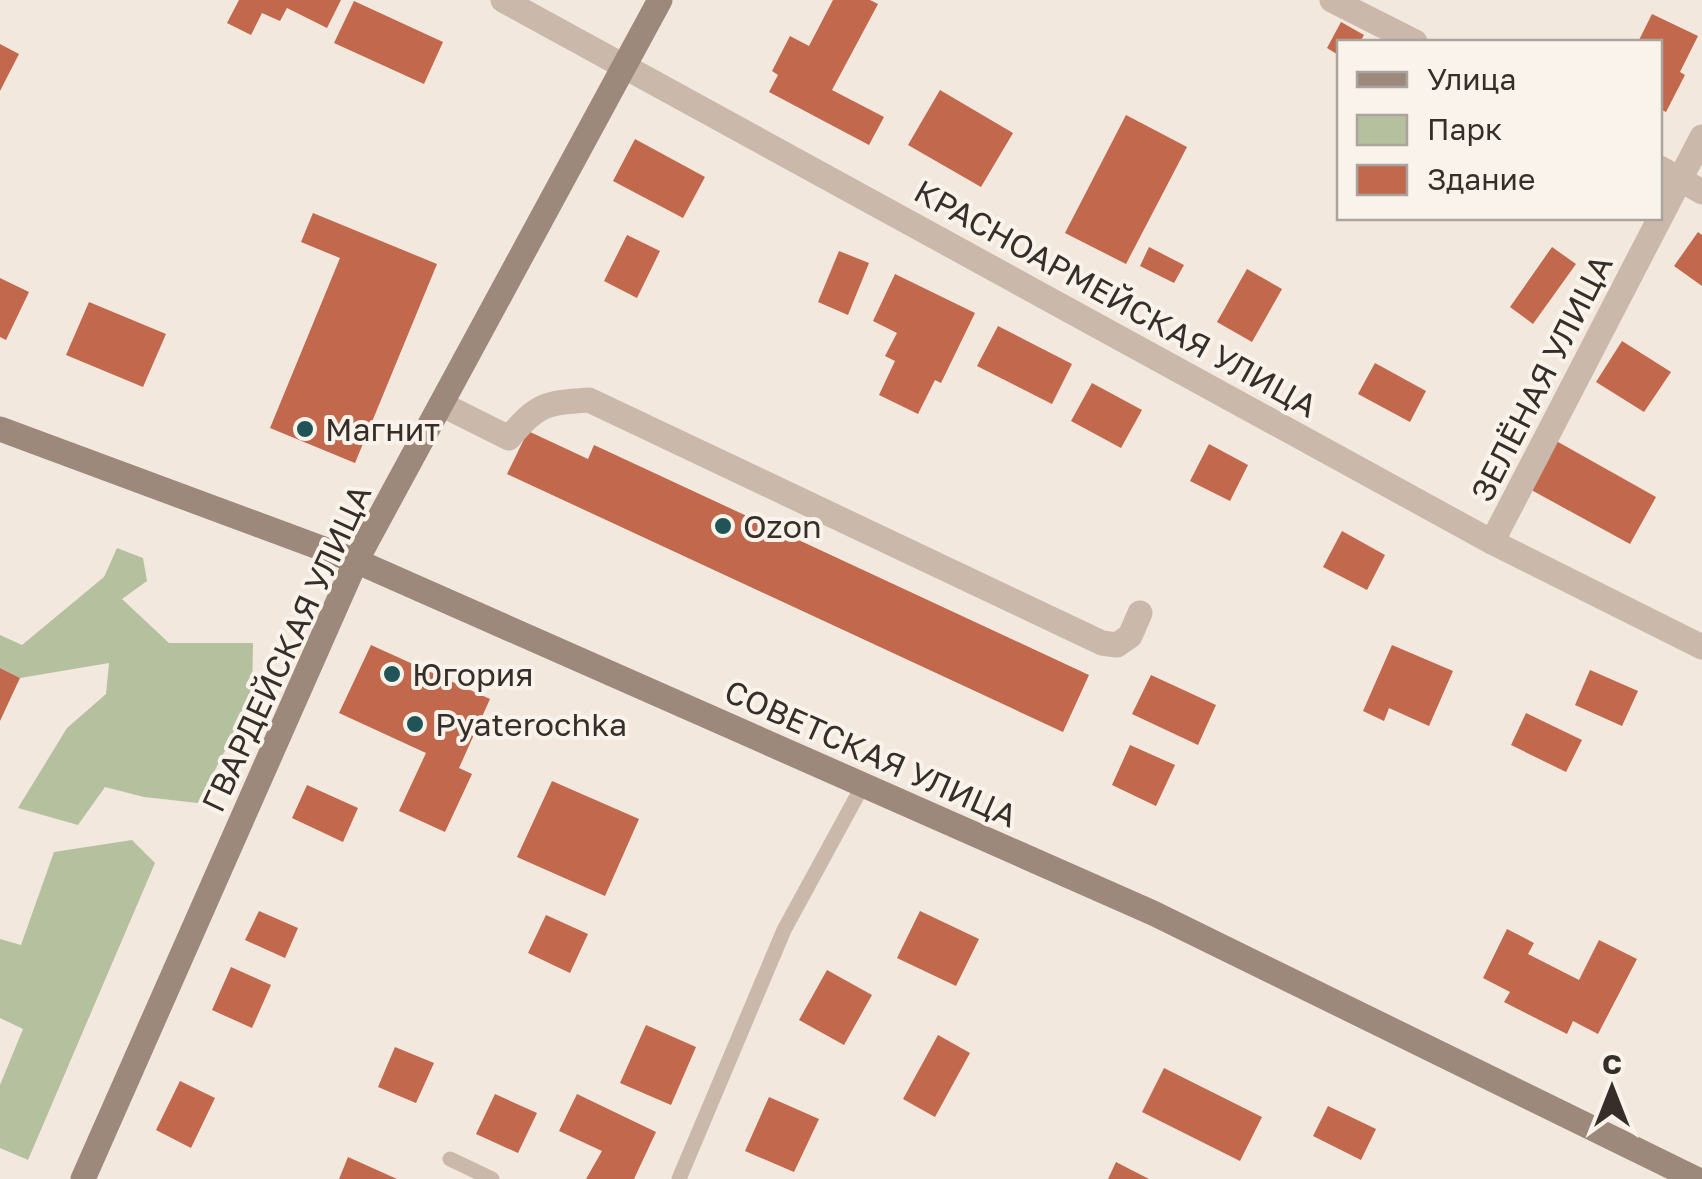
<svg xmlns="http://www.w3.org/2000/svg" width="1702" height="1179" font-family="'Golos Text',sans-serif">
  <rect width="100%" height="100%" fill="#f2e8de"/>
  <g fill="#b5c09f">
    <path d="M117 548 143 558 147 581 122 599 169 643H253L252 698 198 803 144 797 105 787 78 825 18 808 67 728 106 694 109 663 20 678 0 668V635L22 645 104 577Z"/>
    <path d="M132 840 155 863 28 1160 0 1148V1085L23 1029 0 1018V939L21 945 54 852Z"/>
  </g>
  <g fill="#c1684d">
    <path d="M239 0H341L327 28 287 8 280 21 262 13 251 35 227 23Z"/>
    <path d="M833 0H870L878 4 832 90 884 117 869 145 769 92 778 75 772 71 790 36 809 46Z"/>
    <path d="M354 1 443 42 424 84 334 43Z"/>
    <path d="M1652 14 1698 36 1680 72 1685 75 1666 112 1660 109V42H1638Z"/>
    <path d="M1341 22 1364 35 1360 42H1340V56L1327 48Z"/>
    <path d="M0 44 19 54 0 91Z"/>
    <path d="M940 90 1013 133 981 187 908 145Z"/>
    <path d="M1126 115 1187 147 1126 264 1065 233Z"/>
    <path d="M635 139 705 177 683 218 613 181Z"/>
    <path d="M313 213 437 264 355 463 270 428 340 258 301 242Z"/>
    <path d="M1698 232 1702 235V286L1674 266Z"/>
    <path d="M627 235 660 251 637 298 604 281Z"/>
    <path d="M1149 247 1184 265 1174 283 1140 266Z"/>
    <path d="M1552 247 1576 264 1533 324 1510 307Z"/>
    <path d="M839 251 869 263 848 315 818 302Z"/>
    <path d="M1247 269 1282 289 1252 342 1217 322Z"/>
    <path d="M895 274 975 313 941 383 935 380 918 414 879 395 895 361 885 356 897 333 873 321Z"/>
    <path d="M0 278 29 292 6 340 0 337Z"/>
    <path d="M89 302 166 334 143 387 66 355Z"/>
    <path d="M998 326 1072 364 1052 404 977 366Z"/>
    <path d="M1622 341 1671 372 1644 412 1596 382Z"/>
    <path d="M1375 363 1426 391 1410 422 1358 394Z"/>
    <path d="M1092 383 1142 410 1121 448 1071 421Z"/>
    <path d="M528 431 588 459 594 445 1089 675 1063 732 507 474Z"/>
    <path d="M1551 438 1656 497 1630 544 1524 486Z"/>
    <path d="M1209 444 1248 465 1230 501 1190 481Z"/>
    <path d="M1342 531 1385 555 1367 590 1323 567Z"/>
    <path d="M371 645 490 699 459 768 472 774 445 832 399 811 426 753 339 713Z"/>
    <path d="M1392 645 1453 671 1429 726 1389 708 1384 721 1363 711Z"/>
    <path d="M0 668 20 678 0 721Z"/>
    <path d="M1590 670 1638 691 1622 726 1575 705Z"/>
    <path d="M1151 675 1216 705 1198 745 1132 714Z"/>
    <path d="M1526 713 1582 740 1566 772 1511 745Z"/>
    <path d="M1130 745 1175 765 1156 806 1112 785Z"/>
    <path d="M552 781 639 819 605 896 517 857Z"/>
    <path d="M307 785 358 808 343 842 292 818Z"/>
    <path d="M259 911 298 928 285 958 245 940Z"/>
    <path d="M920 911 979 939 956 986 897 958Z"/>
    <path d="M546 915 588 934 570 973 528 953Z"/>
    <path d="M1507 929 1534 943 1528 954 1579 980 1599 940 1637 959 1598 1034 1573 1021 1567 1034 1504 1002 1510 992 1483 978Z"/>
    <path d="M231 967 271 985 252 1028 212 1010Z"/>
    <path d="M827 970 872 995 844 1045 799 1020Z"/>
    <path d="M646 1025 696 1047 671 1105 620 1083Z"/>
    <path d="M938 1035 970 1053 935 1117 903 1099Z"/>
    <path d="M395 1047 434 1063 416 1103 378 1087Z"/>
    <path d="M1164 1068 1262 1117 1240 1161 1142 1112Z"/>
    <path d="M180 1081 215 1098 191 1148 156 1130Z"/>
    <path d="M495 1094 537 1113 518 1153 476 1134Z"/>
    <path d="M577 1094 656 1132 634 1179H586L602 1151 559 1131Z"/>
    <path d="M769 1097 819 1119 794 1172 745 1151Z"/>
    <path d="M1328 1106 1376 1129 1361 1160 1313 1136Z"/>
    <path d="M348 1157 397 1179H339Z"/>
    <path d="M1116 1162 1149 1179H1108Z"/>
  </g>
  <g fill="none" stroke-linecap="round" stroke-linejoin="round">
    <g stroke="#cab8ab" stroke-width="15">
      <path d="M450 1159 492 1179"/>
      <path d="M679 1179 784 930 863 785"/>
    </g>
    <g stroke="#cab8ab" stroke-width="25">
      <path d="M503 0 1492 542 1702 647"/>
      <path d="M1332 0 1415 42"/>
      <path d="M1660 168 1702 192"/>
      <path d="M441 404 509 438C538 404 544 403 589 400L1102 643 1117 645 1130 636 1140 613"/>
      <path d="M1492 542 1702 137"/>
    </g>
    <g stroke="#9d887c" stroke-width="25">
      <path d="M0 429 356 561 1153 913 1696 1179"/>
      <path d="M83 1179 356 561 660 0"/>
    </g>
  </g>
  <g fill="#215457" stroke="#f9f3eb" stroke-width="4">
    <circle cx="305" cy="429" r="10"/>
    <circle cx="723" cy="526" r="10"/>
    <circle cx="392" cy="674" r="10"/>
    <circle cx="415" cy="724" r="10"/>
  </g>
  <g text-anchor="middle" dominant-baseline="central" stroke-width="8" stroke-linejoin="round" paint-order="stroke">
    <g font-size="32" fill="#372e2a" stroke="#f9f3eb">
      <text transform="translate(1116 298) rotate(29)">КРАСНОАРМЕЙСКАЯ УЛИЦА</text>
      <text transform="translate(1541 378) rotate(-63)">ЗЕЛЁНАЯ УЛИЦА</text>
      <text transform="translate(286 648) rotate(-65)">ГВАРДЕЙСКАЯ УЛИЦА</text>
      <text transform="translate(871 753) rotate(24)">СОВЕТСКАЯ УЛИЦА</text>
    </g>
    <g font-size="32" fill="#372e2a" stroke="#f9f3eb" text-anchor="start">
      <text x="325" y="429">Магнит</text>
      <text x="743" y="526">Ozon</text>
      <text x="412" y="674">Югория</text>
      <text x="435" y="724">Pyaterochka</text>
    </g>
  </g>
  <rect x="1337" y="40" width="325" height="180" fill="#f9f3eb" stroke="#aba49e" stroke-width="2.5"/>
  <rect x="1357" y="72" width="50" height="15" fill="#9d887c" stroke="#aba49e" stroke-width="2.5"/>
  <text x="1427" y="90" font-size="30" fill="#372e2a">Улица</text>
  <rect x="1357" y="115" width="50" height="30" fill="#b5c09f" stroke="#aba49e" stroke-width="2.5"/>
  <text x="1427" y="140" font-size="30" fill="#372e2a">Парк</text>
  <rect x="1357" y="165" width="50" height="30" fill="#c1684d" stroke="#aba49e" stroke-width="2.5"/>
  <text x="1427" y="190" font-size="30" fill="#372e2a">Здание</text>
  <g transform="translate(1612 1089)" stroke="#f9f3eb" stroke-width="8" paint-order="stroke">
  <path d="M0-8L18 38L0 25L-18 38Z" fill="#372e2a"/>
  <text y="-15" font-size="28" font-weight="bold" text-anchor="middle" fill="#372e2a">С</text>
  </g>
</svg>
